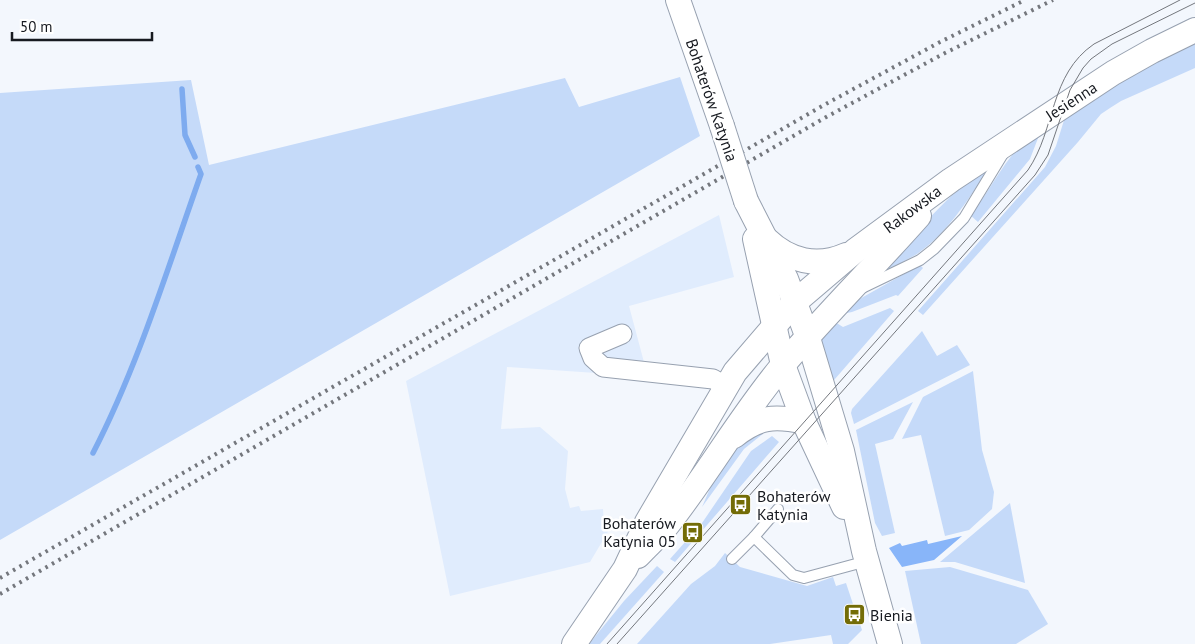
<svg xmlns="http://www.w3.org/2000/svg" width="1195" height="644" font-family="'PT Sans',sans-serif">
  <rect width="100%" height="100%" fill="#f3f7fd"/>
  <path fill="#e0ecfd" d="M719 215 734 277 629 306 645 366 596 373 507 367 501 429 540 427 568 451 565 489 570 508 579 506 581 511 603 509 604 525H612L590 562 450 596 406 381Z"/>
  <g fill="#c5daf9">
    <path d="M1195 41V68L1121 101 1110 108 1101 114 1078 142 923 315 918 311 1045 167 1056 146 1065 117 1119 81Z"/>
    <path d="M680 77 700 136 0 540V93L191 80 209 165 565 78 579 107Z"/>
    <path d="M1040 133 1030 159 978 222 970 215C988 195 1002 163 1021 146 1027 141 1034 137 1040 133Z"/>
    <path d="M984 172 985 174C966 203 946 234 917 254 907 260 896 265 886 270L884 269 883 265 949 198 971 179Z"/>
    <path d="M920 265 923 268 898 296 896 295 852 312 847 313 840 310Z"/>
    <path d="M890 308 894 311 828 387 825 377 821 338 835 322 843 327Z"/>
    <path d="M922 331 937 356 957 345 970 365 854 424 851 413 852 409Z"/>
    <path d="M973 371 982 450 994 492 992 509 969 530 945 536 921 435 902 439 923 397Z"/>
    <path d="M913 402 893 439 875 444 895 533 882 536 875 523 856 430Z"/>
    <path d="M769 429 744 449 702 507 717 472 740 445 746 437Z"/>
    <path d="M772 436 779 442 675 562 670 559 702 523 751 451Z"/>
    <path d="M1010 503 1025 583 955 562H940Z"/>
    <path d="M725 553 740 567 807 586 833 577 836 586 846 583 853 604 849 606 853 619 858 618 862 630 848 644H833L831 635 770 644H637L691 584 715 566Z"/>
    <path d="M657 566 664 572 600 644H589L624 601Z"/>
    <path d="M950 567 1028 590 1048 624 1016 644H921L905 571Z"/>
  </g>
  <path fill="#88b5f9" d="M962 536 934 560 902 567 889 548 900 543 902 546 927 540 928 544Z"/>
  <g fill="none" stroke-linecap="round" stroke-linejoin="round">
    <g stroke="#7eabef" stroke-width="5.5">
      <path d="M182 89 185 135 195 157"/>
      <path d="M93 453C138 366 168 267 201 174L198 167"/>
    </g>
    <defs>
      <g id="service">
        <path d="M864 287 920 260 934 249 964 218 1003 154"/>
        <path d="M754 537 778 509"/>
        <path d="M732 559 754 537 793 575 804 578 867 561"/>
      </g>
      <path id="minor" d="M622 334 589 348 593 358 603 367 713 379 727 387"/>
      <g id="tertiary">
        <path d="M678 0 722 126"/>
        <path d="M746 201 786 279 808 338 842 451 864 551 890 644"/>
        <path d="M755 239 783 365 804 422 844 507"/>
        <path d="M767 240C789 261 817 268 846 255"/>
        <path d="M734 436C758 417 774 415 804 422"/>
        <path d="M638 556C648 545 660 535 669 523 709 472 741 415 783 365 826 314 874 267 919 216"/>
        <path d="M574 644 625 569 647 522 735 372 795 302 856 250 951 180 1113 73 1152 51 1195 30"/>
      </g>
    </defs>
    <use href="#service" stroke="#97a1b0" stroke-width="12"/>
    <use href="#minor" stroke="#97a1b0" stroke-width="21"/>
    <use href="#tertiary" stroke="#97a1b0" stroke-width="26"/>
    <use href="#service" stroke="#fff" stroke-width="10"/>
    <use href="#minor" stroke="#fff" stroke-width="19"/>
    <use href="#tertiary" stroke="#fff" stroke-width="24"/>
    <g stroke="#74777d" stroke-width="1">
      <path d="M607 644 1028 170C1056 129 1049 75 1094 44L1180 0"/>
      <path d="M617 644 1035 175 1048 155 1070 90 1083 68 1091 59 1112 44 1195 3"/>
    </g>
    <g stroke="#74777d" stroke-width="4" stroke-dasharray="2.5 5" stroke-linecap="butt">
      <path d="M0 578 824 105 940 42 1025 0"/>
      <path d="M0 594 828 116 945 53 1053 0"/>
    </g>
    <defs>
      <path id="tertiary-bridge" d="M722 126 746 201"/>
    </defs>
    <use href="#tertiary-bridge" stroke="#97a1b0" stroke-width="26" stroke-linecap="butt"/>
    <use href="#tertiary-bridge" stroke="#fff" stroke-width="24"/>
  </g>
  <defs>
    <symbol id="bus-square" viewBox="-11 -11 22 22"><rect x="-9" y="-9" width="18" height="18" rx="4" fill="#736c07" stroke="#fff"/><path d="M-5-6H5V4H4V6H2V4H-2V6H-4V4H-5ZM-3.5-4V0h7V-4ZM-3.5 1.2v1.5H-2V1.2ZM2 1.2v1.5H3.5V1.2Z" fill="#fff"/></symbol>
  </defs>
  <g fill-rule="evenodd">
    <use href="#bus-square" x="728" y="492" width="25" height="25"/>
    <use href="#bus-square" x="680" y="520" width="25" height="25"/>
    <use href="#bus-square" x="842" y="602" width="25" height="25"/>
  </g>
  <g text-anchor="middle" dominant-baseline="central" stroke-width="5" stroke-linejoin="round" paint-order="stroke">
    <g font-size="16" fill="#171a20" stroke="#fff">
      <text transform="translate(712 100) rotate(71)">Bohaterów Katynia</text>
      <text transform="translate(1071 101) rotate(-33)">Jesienna</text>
      <text transform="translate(912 209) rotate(-37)">Rakowska</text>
    </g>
    <g font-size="16" fill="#171a20" stroke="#fff" text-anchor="start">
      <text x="757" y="496">Bohaterów<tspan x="757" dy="18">Katynia</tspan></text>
      <text x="676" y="523" text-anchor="end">Bohaterów<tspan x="676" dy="18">Katynia 05</tspan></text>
      <text x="870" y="615">Bienia</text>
    </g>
  </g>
  <path d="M12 32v8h140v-8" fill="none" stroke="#171a20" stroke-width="2.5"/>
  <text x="20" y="32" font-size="15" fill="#171a20" stroke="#ffffff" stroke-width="4" paint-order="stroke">50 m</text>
</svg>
